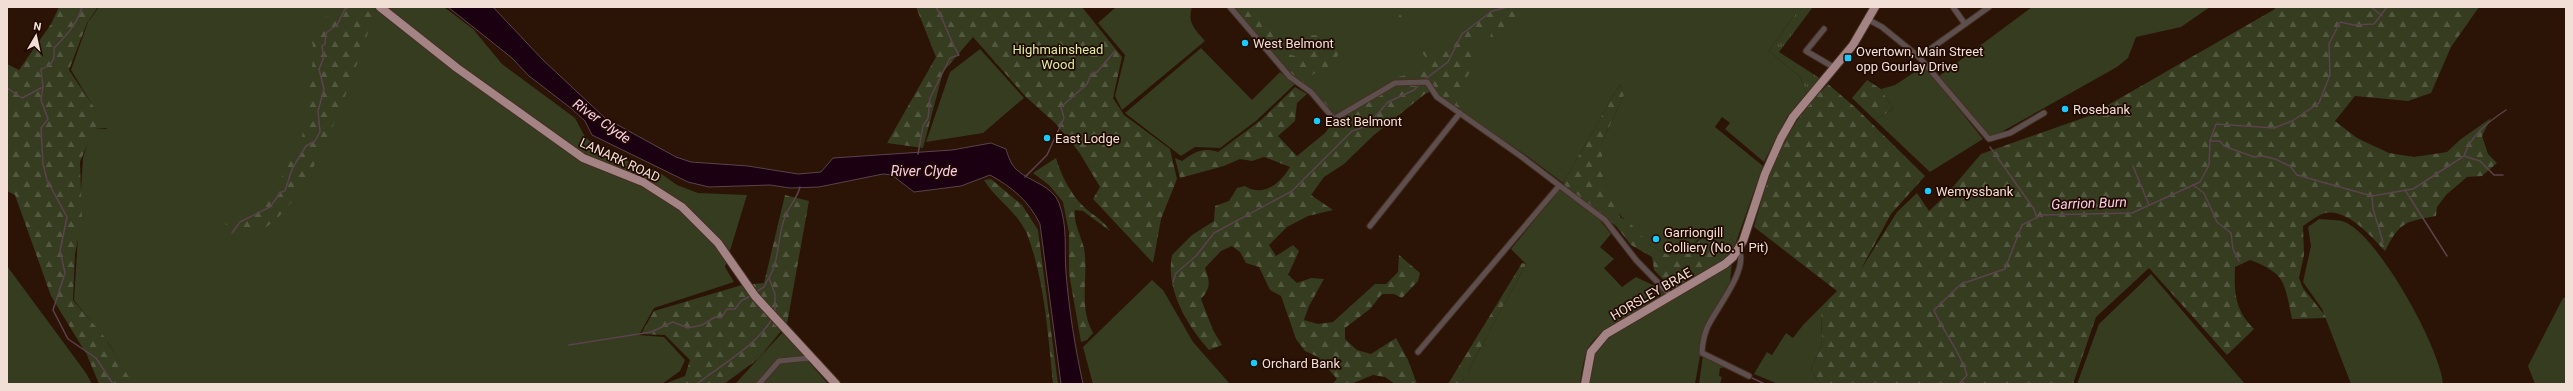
<svg xmlns="http://www.w3.org/2000/svg" width="2573" height="391" font-family="Roboto,sans-serif">
  <defs>
    <pattern id="forest-firs" width="22" height="20" patternUnits="userSpaceOnUse"><rect width="22" height="20" fill="#353c20"/><path d="M5 1l3.5 6h-7zM16 11l3.5 6h-7z" fill="#535840"/></pattern>
    <pattern id="park-tufts" width="24" height="20" patternUnits="userSpaceOnUse"><rect width="24" height="20" fill="#353c20"/><path d="M3 7l-1-3M5 7V3M7 7l1-3M15 17l-1-3M17 17v-4M19 17l1-3" fill="none" stroke="#535840"/></pattern>
  </defs>
  <rect width="100%" height="100%" fill="#2b1305"/>
  <g fill="#353c20">
    <path d="M99 7H444L473 29 502 64 575 118 585 137 595 145 642 168 656 170 677 185 698 193 747 195 725 267 734 282 654 308 639 335 664 337 685 360 680 371 662 384H131L109 344 74 300 83 158 92 129H107L71 70 88 22Z"/>
    <path d="M1116 7H1192C1187 23 1195 29 1205 41L1122 110 1115 96 1125 55 1098 23Z"/>
    <path d="M1230 7H1796V13L1769 51 1800 77 1807 95 1787 117 1764 162 1725 129 1730 123 1722 117 1715 127 1763 166 1735 245 1728 234 1709 231 1680 254 1668 255 1651 246 1616 211 1602 173V142L1624 95 1620 84 1563 183 1527 156 1437 97 1427 82 1334 119 1285 71Z"/>
    <path d="M2032 7H2210L2181 27 2136 37 2128 58 2117 67 1996 135H1988L1939 76Z"/>
    <path d="M1201 48 1252 100 1280 72 1295 84 1256 121 1220 148 1195 147 1181 156 1125 113Z"/>
    <path d="M980 49 1024 98 983 133 926 142 950 72Z"/>
    <path d="M1924 66 1983 139 1930 172 1875 120 1893 109 1881 89 1895 85Z"/>
    <path d="M1560 189 1599 219 1611 234 1600 247 1614 259 1604 268 1622 287 1636 277 1657 287 1665 295C1648 305 1599 329 1590 345 1583 357 1582 371 1580 384H1461L1526 264 1511 249Z"/>
    <path d="M2319 219C2328 220 2340 219 2347 223 2380 240 2440 347 2443 384H2351L2322 309 2303 282 2311 246 2308 227Z"/>
    <path d="M1732 263 1730 282 1705 328 1695 384H1588L1594 354 1605 340Z"/>
    <path d="M7 266 86 373 92 384H7Z"/>
    <path d="M2151 274 2245 384H2077L2099 324Z"/>
    <path d="M1152 280 1163 290 1193 342 1230 384H1093L1083 347Z"/>
    <path d="M2566 297V384H2535L2528 366 2563 298Z"/>
    <path d="M1821 307 1822 345 1811 369 1819 384H1778L1754 374 1767 352 1772 355 1786 333 1793 338 1803 325Z"/>
    <path d="M783 332 828 384H735Z"/>
    <path d="M1703 355 1726 367 1720 368 1719 376 1722 377 1720 384H1699Z"/>
  </g>
  <g fill="url(#forest-firs)">
    <path d="M59 7H98L87 23 69 70 108 128 94 129 80 162 82 220 75 254 73 300 103 335 133 384H99L87 355 51 296 15 195 7 191V64L19 70 51 24Z"/>
    <path d="M338 7H377C358 58 308 229 247 234 241 234 231 227 225 224L260 206 277 192 285 168 302 138 314 52 311 37 320 22Z"/>
    <path d="M916 7H1082L1122 57 1113 98 1124 115 1170 149 1177 179 1161 219 1153 263 1093 199 1100 187 1079 152 1055 123 1026 97 973 37 943 72 923 148 887 143 936 57Z"/>
    <path d="M1233 7H1250L1289 54 1295 56 1299 55 1307 36 1315 35 1340 41 1341 51 1329 67 1309 76 1335 109 1334 114 1309 86 1294 76Z"/>
    <path d="M1390 7H1394L1428 50 1437 55 1454 31 1487 9 1493 7H1524L1518 8 1513 23 1488 49 1492 29 1480 34 1472 43 1475 54 1482 52 1456 95 1457 104 1462 109 1451 104 1436 89 1425 94 1374 135 1344 164 1324 177 1311 195 1333 210 1308 216 1287 227 1269 245 1276 256 1293 245 1299 251 1288 275 1297 283 1311 278 1324 279 1309 306 1304 320 1318 324 1333 322 1375 284H1386L1398 272 1399 255 1420 273 1418 281 1402 298 1394 294H1382L1370 309 1345 328V339L1357 350 1371 354 1396 338 1408 360 1417 384H1395L1385 377 1373 375 1351 384H1332L1337 379 1318 357 1305 351 1296 339 1281 296 1270 290 1259 267 1246 263 1240 252 1232 246 1221 251 1205 268C1210 281 1211 288 1201 299L1213 330 1222 345 1209 350C1187 325 1165 289 1172 255L1192 235 1214 221 1215 206 1229 201 1237 188 1245 186C1263 198 1281 183 1290 167L1264 157 1252 161 1240 159 1224 166 1180 178 1175 158 1182 161C1194 152 1203 147 1218 152L1261 120 1295 87 1307 94 1297 103 1295 121 1278 136 1297 156 1325 133 1342 111 1382 85 1397 77 1416 73 1426 65V58Z"/>
    <path d="M2274 7H2479L2451 47 2431 93 2408 101 2355 96 2335 121 2357 138 2389 153 2414 157 2447 152 2461 139 2491 118 2482 136 2488 154 2497 163 2482 176 2467 177 2446 195 2437 207 2436 216C2404 222 2400 222 2385 251 2372 237 2347 208 2325 213 2318 215 2309 222 2303 226L2304 255 2299 278 2303 288 2327 318 2292 319C2284 283 2287 274 2250 260L2235 267C2234 293 2235 310 2254 329L2227 355 2149 268 2096 317 2073 384H1819L1811 369 1822 345 1821 307 1837 291 1754 227C1770 167 1783 129 1828 84L1856 108 1925 176 1891 214 1860 271 1897 212 1917 193 1929 211 1946 195 1981 154 2089 116 2275 9Z"/>
    <path d="M1867 80 1881 89 1893 109 1875 120 1852 98Z"/>
    <path d="M1620 84 1624 95 1602 142V173L1620 217 1629 222 1651 246 1668 255 1680 254 1717 227 1728 234 1735 245C1725 266 1692 278 1673 290L1654 270 1652 257 1631 245 1616 226 1569 191 1563 183Z"/>
    <path d="M1056 158C1061 175 1070 193 1083 206 1092 215 1104 220 1110 231L1083 211 1075 210C1073 222 1081 236 1084 248 1089 277 1078 306 1093 333L1087 340 1081 342 1069 273V233L1063 202 1049 185 1033 173Z"/>
    <path d="M991 179 1022 205 1038 230 1058 384H1053C1048 335 1045 281 1027 234 1017 211 996 200 984 180Z"/>
    <path d="M785 195 809 201 787 324 758 359 724 384H664L685 376 690 360 665 335 641 334 654 311 742 285 764 283Z"/>
    <path d="M1522 263 1526 264 1461 384H1448Z"/>
  </g>
  <path fill="url(#park-tufts)" d="M1796 7H1813L1779 52 1821 79 1807 95 1800 77 1769 51 1796 13Z"/>
  <path fill="#1a0011" stroke="#5a434c" d="M448 7H493L543 60 605 118 676 157 691 162 748 166 798 174 821 172 833 158 952 150 991 143 1006 149C1008 156 1011 165 1017 170 1030 182 1052 185 1059 203 1068 227 1064 248 1066 273 1069 310 1075 347 1083 384H1061L1040 224C1029 201 1012 187 990 175L961 186 914 192 892 175 883 174 819 187 790 188 770 185 709 187 688 182 592 135 585 121 572 109 529 76 512 58Z"/>
  <g fill="none" stroke-linecap="round" stroke-linejoin="round">
    <g stroke="#5a434c" stroke-width="1.5">
      <path d="M2371 7 2382 16"/>
      <path d="M1424 80 1448 62 1462 34 1492 11 1508 7"/>
      <path d="M43 87 41 100 48 119 41 128 43 164 47 180 67 217 60 251 65 273 53 310 68 339 96 358 113 384"/>
      <path d="M7 88 22 98 43 87 41 69C53 65 55 60 54 48 66 36 77 24 82 7"/>
      <path d="M2210 141H2220L2224 146 2254 157 2263 156 2275 159 2290 166 2297 175 2372 196 2413 189 2464 156C2471 135 2488 122 2506 110"/>
      <path d="M1990 147 2034 209 2037 218"/>
      <path d="M918 154 923 126 928 118 930 98 950 58 959 55C949 39 945 22 936 7"/>
      <path d="M2464 156 2480 161 2494 175H2503"/>
      <path d="M2133 166 2149 205"/>
      <path d="M1025 177 1047 155 1064 118 1061 107 1087 84 1091 74 1097 72 1115 51"/>
      <path d="M2193 185 2204 193 2217 222 2231 233 2233 249 2239 261"/>
      <path d="M2405 190 2447 256"/>
      <path d="M2372 196 2373 209 2383 242"/>
      <path d="M232 233 240 222 270 207 281 192 285 191 292 169 306 146 315 141 320 132 318 111 324 89 319 69 324 57 322 46 325 44 326 33 337 25 345 9 349 7"/>
      <path d="M1173 282 1176 273 1196 256 1214 233 1292 191 1352 131 1367 126 1388 102 1414 90 1420 84"/>
      <path d="M756 292 764 287 768 279"/>
      <path d="M775 314V294L769 278C780 259 777 237 785 217 789 206 797 199 800 187"/>
      <path d="M569 345 651 332 673 322 688 328 702 325 715 317 721 318 727 309H735L741 301 752 295"/>
      <path d="M1752 378 1765 384"/>
      <path d="M697 384C722 364 755 347 772 319"/>
      <path d="M1959 384 1967 375C1960 350 1944 334 1934 310L1961 284 2005 269 2022 225 2042 215 2132 213 2200 182 2209 165 2210 141 2216 124 2274 128 2292 121 2319 103 2330 75 2329 44 2340 22 2354 25 2374 24 2387 7"/>
    </g>
    <defs>
      <g id="minor">
        <path d="M1230 7 1290 77 1311 92 1334 119 1395 83 1427 82 1437 97 1522 157 1605 220 1636 260 1671 296"/>
        <path d="M1953 7 1965 24"/>
        <path d="M1869 20 1882 27 1919 57 1989 139 2010 133 2044 113"/>
        <path d="M1824 29 1806 51 1835 68"/>
        <path d="M1919 57 1989 7"/>
        <path d="M1370 226 1460 113"/>
        <path d="M1739 250C1749 270 1714 311 1707 328 1704 336 1702 345 1702 353L1749 376"/>
        <path d="M1418 352 1559 186"/>
        <path d="M759 384 779 361 810 358"/>
      </g>
      <g id="primary">
        <path d="M380 7 457 68 583 158 643 182 682 207 718 243 755 296 836 384"/>
        <path d="M1585 384 1591 352 1606 334 1725 264 1733 257 1743 241 1765 174 1781 138 1793 117 1853 45 1875 7"/>
      </g>
    </defs>
    <use href="#minor" stroke="#473022" stroke-width="7"/>
    <use href="#primary" stroke="#473022" stroke-width="10"/>
    <use href="#minor" stroke="#5e4f4f" stroke-width="5"/>
    <use href="#primary" stroke="#a38384" stroke-width="8"/>
  </g>
  <g fill="#1bcafc" stroke="#210a00" stroke-width="1.5">
    <circle cx="1245" cy="43" r="4"/>
    <rect x="1844" y="54" width="8" height="8" rx="2"/>
    <circle cx="2065" cy="109" r="4"/>
    <circle cx="1317" cy="121" r="4"/>
    <circle cx="1047" cy="138" r="4"/>
    <circle cx="1928" cy="191" r="4"/>
    <circle cx="1656" cy="239" r="4"/>
    <circle cx="1254" cy="363" r="4"/>
  </g>
  <g text-anchor="middle" dominant-baseline="central" stroke-width="3.5" stroke-linejoin="round" paint-order="stroke">
    <g font-size="13" fill="#f1dfd6" stroke="#210a00" text-anchor="start">
      <text x="1253" y="43">West Belmont</text>
      <text x="1856" y="51">Overtown, Main Street<tspan x="1856" dy="15">opp Gourlay Drive</tspan></text>
      <text x="2073" y="109">Rosebank</text>
      <text x="1325" y="121">East Belmont</text>
      <text x="1055" y="138">East Lodge</text>
      <text x="1936" y="191">Wemyssbank</text>
      <text x="1664" y="232">Garriongill<tspan x="1664" dy="15">Colliery (No. 1 Pit)</tspan></text>
      <text x="1262" y="363">Orchard Bank</text>
    </g>
    <g font-size="13" fill="#d9eda0" stroke="#210a00">
      <text x="1058" y="49">Highmainshead<tspan x="1058" dy="15">Wood</tspan></text>
    </g>
    <g font-size="13" fill="#f1dfd6" stroke="#210a00">
      <text transform="translate(620 160) rotate(25)">LANARK ROAD</text>
      <text transform="translate(1651 294) rotate(-30)">HORSLEY BRAE</text>
    </g>
    <g font-size="14" font-style="italic" fill="#f9cde8" stroke="#210a00">
      <text transform="translate(602 121) rotate(35)">River Clyde</text>
      <text x="924" y="171">River Clyde</text>
      <text transform="translate(2089 203) rotate(-2)">Garrion Burn</text>
    </g>
  </g>
  <rect width="2573" height="391" fill="none" stroke="#f1dfd6" stroke-width="16"/>
  <g transform="translate(36 36) rotate(9)" stroke="#210a00" stroke-width="3" paint-order="stroke">
  <path d="M0-3L7 15L0 10L-7 15Z" fill="#f1dfd6"/>
  <text y="-6" font-size="11" font-weight="bold" text-anchor="middle" fill="#f1dfd6">N</text>
  </g>
</svg>
